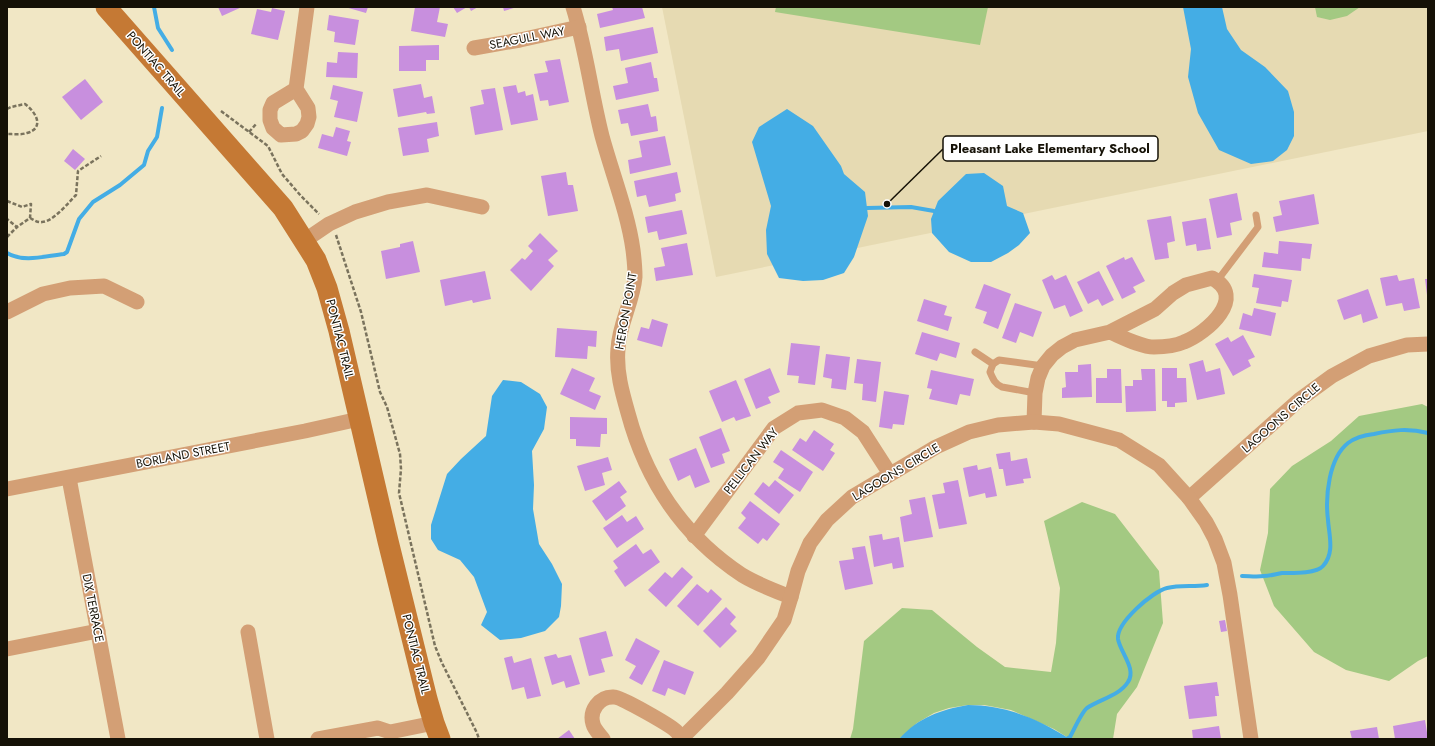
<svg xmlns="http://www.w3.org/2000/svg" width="1435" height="746" font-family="Jost,sans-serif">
  <rect width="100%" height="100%" fill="#f1e7c5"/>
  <path fill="#e6dab2" d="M662 7H1428V131L716 277Z"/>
  <g fill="#a3c982">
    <path d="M776 7H988L980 45 775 12Z"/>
    <path d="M1315 7H1360L1347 16 1330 20 1317 17Z"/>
    <path d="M1422 404 1428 407V656L1418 661 1389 681 1346 670 1314 652 1274 606 1260 570 1268 533 1270 489 1292 466 1331 441 1359 416Z"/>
    <path d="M1082 502 1115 514 1159 571 1163 623 1137 687 1117 714 1113 739H1070L1054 729 1011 710 984 705H968L949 708 934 713 917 723 899 739H850L853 729 864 641 902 608 932 610 977 647 1005 667 1051 672 1056 643 1060 588 1044 521Z"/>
  </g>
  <g fill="#44ade5">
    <path d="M1183 7H1222L1227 29 1241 50 1265 67 1288 91 1294 112V136L1287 150 1273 161 1251 164 1219 150 1198 113 1188 77 1191 49Z"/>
    <path d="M787 109 813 126 841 166 844 174 865 192 868 216 854 257 844 273 823 280 803 281 779 278 767 254 766 230 771 206 752 142 759 127Z"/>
    <path d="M984 173 1003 186 1007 206 1023 213 1030 233 1019 245 1008 253 991 262H971L949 252 932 233 931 219 938 201 966 174Z"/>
    <path d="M503 380 521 382 540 394 547 407 544 429 532 451 534 485 533 509 539 544 552 564 562 584 561 606 559 617 545 631 521 638 500 640 481 625 487 612 474 577 460 560 438 550 431 539V525L447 474 461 459 486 436 492 396Z"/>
    <path d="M968 705C1006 705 1038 719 1070 739H899C919 717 940 710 968 705Z"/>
  </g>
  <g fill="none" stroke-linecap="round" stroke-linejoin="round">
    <g stroke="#44ade5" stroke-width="4">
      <path d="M154 7 158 28 172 50"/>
      <path d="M867 208 911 207 934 211"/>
      <path d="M7 253C24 263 45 256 64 254L67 252 79 219 93 202 120 185 144 165 148 151 157 137 162 108"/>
      <path d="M1242 576C1249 576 1257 577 1264 576 1270 576 1276 574 1282 573 1292 573 1316 574 1323 566 1335 553 1329 535 1328 520 1325 496 1329 458 1348 443 1356 437 1365 435 1374 434 1393 430 1408 428 1428 433"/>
      <path d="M1068 738 1070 737C1074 730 1081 713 1087 708 1100 699 1119 696 1128 682 1137 669 1120 652 1118 639 1116 623 1153 591 1167 588 1180 585 1194 587 1207 585"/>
    </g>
  </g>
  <g fill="#c88fde">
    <path d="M218 7H242L222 16Z"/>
    <path d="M345 7H368L366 13Z"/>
    <path d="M415 7H440L437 22 448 24 445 37 411 31Z"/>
    <path d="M453 7H467L457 13Z"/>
    <path d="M469 7H478L471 11Z"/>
    <path d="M503 7H517L504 11Z"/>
    <path d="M612 7H642L645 18 600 28 597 14 613 10Z"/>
    <path d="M272 8 285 11 278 40 251 34 257 9 271 12Z"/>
    <path d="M329 15 359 20 355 45 334 42 335 32 327 30Z"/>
    <path d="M653 27 658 53 621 61 619 49 606 51 604 37Z"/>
    <path d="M439 45V60H426V71H399V46Z"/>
    <path d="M338 52 358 53 357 78 326 77 327 62 337 63Z"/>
    <path d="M560 59 569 102 549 106 548 100 540 101 534 74 548 72 545 61Z"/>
    <path d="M651 62 654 78H657L659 91 616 100 613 86 628 83 625 68Z"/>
    <path d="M85 79 103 102 81 120 62 97Z"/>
    <path d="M421 84 424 98 432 96 435 113 427 114 426 112 398 117 393 89Z"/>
    <path d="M333 85 363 92 357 122 334 117 338 101 330 99Z"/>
    <path d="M516 85 518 93 525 91 526 96 533 94 538 120 511 125 503 87Z"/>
    <path d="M495 88 503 130 475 135 470 107 484 104 481 90Z"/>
    <path d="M648 104 651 117 656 116 658 131 631 136 628 123 621 124 618 110Z"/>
    <path d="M437 122 439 136 427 139 429 152 403 156 398 128Z"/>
    <path d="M336 127 350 131 347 141 351 142 347 156 318 148 322 134 333 137Z"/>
    <path d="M665 136 671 165 630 174 628 160 642 157 639 141Z"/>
    <path d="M73 149 85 159 75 170 64 161Z"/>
    <path d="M566 172 568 185H573L578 211 548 216 541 176Z"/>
    <path d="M677 172 681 192 675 194 676 201 649 207 646 195 637 197 634 181Z"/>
    <path d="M1237 193 1242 220 1230 223 1232 235 1217 238 1209 199Z"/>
    <path d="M1314 194 1319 224 1276 232 1273 217 1282 215 1279 201Z"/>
    <path d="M682 210 687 234 659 240 657 231 648 233 645 217Z"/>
    <path d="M1171 216 1175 241 1167 243 1169 258 1155 260 1147 220Z"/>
    <path d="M1206 218 1211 249 1197 251 1196 244 1186 246 1182 222Z"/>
    <path d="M540 233 558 251 548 260 554 266 531 291 510 270 522 258 525 260 533 251 528 246Z"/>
    <path d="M413 241 420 272 386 279 381 251 400 247V244Z"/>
    <path d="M1279 241 1312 244 1310 259 1302 258 1301 271 1262 267 1264 252 1278 254Z"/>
    <path d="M687 243 693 275 656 281 654 268 665 266 661 248Z"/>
    <path d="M1124 257 1125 260 1132 257 1145 281 1133 287 1136 292 1122 299 1106 266Z"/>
    <path d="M485 271 491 299 473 303 472 300 445 306 440 280Z"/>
    <path d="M1099 271 1114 300 1102 306 1098 299 1088 304 1077 282Z"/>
    <path d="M1254 274 1292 280 1288 302 1282 301 1281 307 1256 303 1259 288 1252 287Z"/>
    <path d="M1052 275 1055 280 1066 275 1083 311 1070 317 1065 305 1054 309 1042 280Z"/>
    <path d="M1397 275 1399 281 1414 278 1420 308 1404 311 1402 303 1386 306 1380 278Z"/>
    <path d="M1425 279H1428V295H1427Z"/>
    <path d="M984 284 1011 294 998 329 983 323 987 312 975 308Z"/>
    <path d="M1368 289 1378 318 1363 323 1361 314 1344 320 1337 300Z"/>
    <path d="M924 299 947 306 944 315 952 317 948 331 917 321Z"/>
    <path d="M1015 303 1042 312 1033 337 1020 332 1016 343 1002 338Z"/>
    <path d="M1254 308 1276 313 1271 336 1239 329 1243 313 1252 316Z"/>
    <path d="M652 319 668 324 662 347 637 340 641 327 649 329Z"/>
    <path d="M557 328 597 331 596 347 588 346 587 359 555 357Z"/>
    <path d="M922 332 960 343 956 358 940 353 937 361 915 354Z"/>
    <path d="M1243 335 1255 357 1248 360 1251 366 1233 376 1215 344 1228 337 1231 342Z"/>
    <path d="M791 343 820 346 815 385 798 383 799 376 787 375Z"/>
    <path d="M826 354 850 357 846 390 831 388 832 379 823 377Z"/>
    <path d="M857 359 881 362 876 402 862 400 863 384 854 383Z"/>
    <path d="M1203 360 1206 372 1220 368 1225 394 1197 400 1189 364Z"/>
    <path d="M1091 364 1092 397 1062 398V388L1066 387 1065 372H1078V365Z"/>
    <path d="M572 368 595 378 589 391 601 396 595 410 560 394Z"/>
    <path d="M770 368 780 392 768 397 771 403 756 409 744 379Z"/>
    <path d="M1162 368H1177V378H1186L1187 402 1175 403V407H1167V401H1162Z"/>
    <path d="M1107 369H1121L1122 403H1096V378H1107Z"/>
    <path d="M1141 369H1155L1156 411 1126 412 1125 386H1133V380H1142Z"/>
    <path d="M931 370 974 379 970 396 960 394 957 405 929 399 932 389 927 388Z"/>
    <path d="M736 380 751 416 736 421 734 417 722 422 709 391Z"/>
    <path d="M884 391 909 395 904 425 893 424 892 429 879 427Z"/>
    <path d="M570 417 607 418V434H601L600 447 576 446V439H570Z"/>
    <path d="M721 428 730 451 722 454 725 463 711 468 699 437Z"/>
    <path d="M814 430 834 444 830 450 835 453 823 471 792 450 800 438 806 442Z"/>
    <path d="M696 448 710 482 695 488 690 475 678 481 669 459Z"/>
    <path d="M781 450 813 472 800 492 778 478 784 469 773 462Z"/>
    <path d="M1010 452 1011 461 1027 458 1031 478 1023 479 1024 483 1006 486 1003 469H999L996 454Z"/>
    <path d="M608 457 612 470 602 473 605 485 585 491 577 466Z"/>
    <path d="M977 465 978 470 991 467 997 496 986 498 985 493 969 497 963 468Z"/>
    <path d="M775 480 794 495 779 514 754 494 763 482 769 487Z"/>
    <path d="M958 480 967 524 939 529 932 495 945 493 943 483Z"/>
    <path d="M619 481 627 492 620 497 626 506 606 521 592 501Z"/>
    <path d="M925 497 933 537 904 542 900 517 912 514 909 500Z"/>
    <path d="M750 501 780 524 767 541 763 538 758 544 738 528 746 518 741 513Z"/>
    <path d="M622 515 627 522 636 516 644 529 617 548 603 528Z"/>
    <path d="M882 534 883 540 899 537 904 567 893 569 892 563 874 567 869 536Z"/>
    <path d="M636 544 643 554 651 549 660 562 625 587 614 571 618 568 613 561Z"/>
    <path d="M865 546 873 584 845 590 839 561 854 559 852 548Z"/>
    <path d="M682 567 693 577 666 607 648 590 665 572 672 578Z"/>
    <path d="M697 584 708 593 711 589 722 599 698 626 677 606Z"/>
    <path d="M726 607 736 617 730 624 737 631 720 648 703 631Z"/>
    <path d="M1225 620 1227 631 1221 632 1219 621Z"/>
    <path d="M606 631 613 656 601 659 605 672 589 676 579 638Z"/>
    <path d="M636 638 660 651 642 685 629 678 636 666 625 660Z"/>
    <path d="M556 654 558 658 571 655 580 684 566 688 564 681 552 685 544 657Z"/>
    <path d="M512 656 514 663 531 658 541 696 527 699 524 687 512 690 504 658Z"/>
    <path d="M664 660 694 672 685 695 668 688 665 696 652 691Z"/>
    <path d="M1217 682 1219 696H1215L1217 716 1189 719 1184 686Z"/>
    <path d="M1425 720 1428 739H1395L1393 726Z"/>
    <path d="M1219 726 1221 739H1193L1192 730Z"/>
    <path d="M1377 727 1379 739H1352L1350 731Z"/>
    <path d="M569 730 575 739H557Z"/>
  </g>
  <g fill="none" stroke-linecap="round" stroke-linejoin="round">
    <g stroke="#7a735d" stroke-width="2.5" stroke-dasharray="4 2" stroke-linecap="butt">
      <path d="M7 109 11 107 25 104C36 112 45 128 27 133 21 135 13 134 7 134"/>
      <path d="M221 111 268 146 282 174 301 196 319 214"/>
      <path d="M249 132 257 123"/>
      <path d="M7 201 22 207 31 204 30 218 17 227 7 219"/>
      <path d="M30 218C34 220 38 223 42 222 53 222 69 202 76 195L78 171 101 156"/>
      <path d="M336 235 361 312 380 392 387 407 400 454 401 469 399 493 435 646 442 663 477 733 479 739"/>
      <path d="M7 237 17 227"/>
    </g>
    <g stroke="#d39f75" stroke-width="7">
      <path d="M1217 281 1258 227 1256 215"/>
      <path d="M975 352 993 364"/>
      <path d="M1035 393 1002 387C995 384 993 379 990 372L993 364 999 360 1043 366"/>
    </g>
    <g stroke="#d39f75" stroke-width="15">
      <path d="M573 7C586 49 591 93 602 136 612 173 628 213 633 250 634 258 635 269 635 277 633 302 619 324 618 349 616 371 622 392 628 413 646 480 683 536 742 575 757 584 775 591 791 597"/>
      <path d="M474 48 520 40 579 27"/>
      <path d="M296 89 273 103 270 110V120L273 128 281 135 296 134 302 131 307 124 309 117 308 108 296 89 307 7"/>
      <path d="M304 241 329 224 355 212 388 202 427 195 482 207"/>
      <path d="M7 312 43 294 70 288 104 286 137 302"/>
      <path d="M1034 422 1035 393 1038 378 1043 366 1052 355 1062 347 1075 340 1110 332 1155 309 1173 293 1186 285 1212 278C1248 297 1207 333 1184 342 1175 346 1163 347 1154 347 1141 347 1122 337 1110 332"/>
      <path d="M69 478 118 739"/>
      <path d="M7 489 305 431 359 419"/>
      <path d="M1189 498 1299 400 1332 376 1369 356 1407 345 1428 344"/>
      <path d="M694 536 774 428 798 413 822 410 845 418 863 432 890 474"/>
      <path d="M248 632 267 739"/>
      <path d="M7 649 98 631"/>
      <path d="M318 739 378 728 390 732 434 723"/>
      <path d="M603 739C600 735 594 729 593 724 589 711 599 696 614 697 621 697 670 725 676 731 678 733 680 736 682 738"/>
      <path d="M681 739 727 693 758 658 784 620 791 597 798 571 810 543 827 520 852 497 936 447 969 432 998 425 1034 422 1059 424 1119 440 1159 465 1189 498 1206 522 1215 539 1224 563 1230 595 1251 739"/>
    </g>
    <path stroke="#c57934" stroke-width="21" d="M106 7 283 208 316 260 327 288 339 331 388 541 427 699 434 723 440 739"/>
  </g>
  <g text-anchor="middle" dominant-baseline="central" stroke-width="3" stroke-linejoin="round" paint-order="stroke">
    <g font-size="12" fill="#151106" stroke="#fff">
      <text transform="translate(527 38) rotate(-11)">SEAGULL WAY</text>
      <text transform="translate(156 64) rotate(49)">PONTIAC TRAIL</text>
      <text transform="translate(626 311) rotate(-80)">HERON POINT</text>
      <text transform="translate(340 339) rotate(76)">PONTIAC TRAIL</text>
      <text transform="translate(1281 418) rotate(-41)">LAGOONS CIRCLE</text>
      <text transform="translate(183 455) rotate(-11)">BORLAND STREET</text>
      <text transform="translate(751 461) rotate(-52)">PELLICAN WAY</text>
      <text transform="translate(896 472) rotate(-31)">LAGOONS CIRCLE</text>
      <text transform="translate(93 608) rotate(79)">DIX TERRACE</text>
      <text transform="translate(416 654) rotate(76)">PONTIAC TRAIL</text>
    </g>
  </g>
  <path fill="none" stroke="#151106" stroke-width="1.5" d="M887 204L943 149"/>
  <circle fill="#151106" stroke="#fff" stroke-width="1.5" cx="887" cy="204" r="4"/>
  <rect fill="#fff" stroke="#151106" stroke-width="1.5" x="943" y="136" width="215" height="25" rx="4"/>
  <g font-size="13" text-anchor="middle" font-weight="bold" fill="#151106">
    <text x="1050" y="153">Pleasant Lake Elementary School</text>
  </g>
  <rect width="1435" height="746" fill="none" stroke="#151106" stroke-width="16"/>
</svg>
